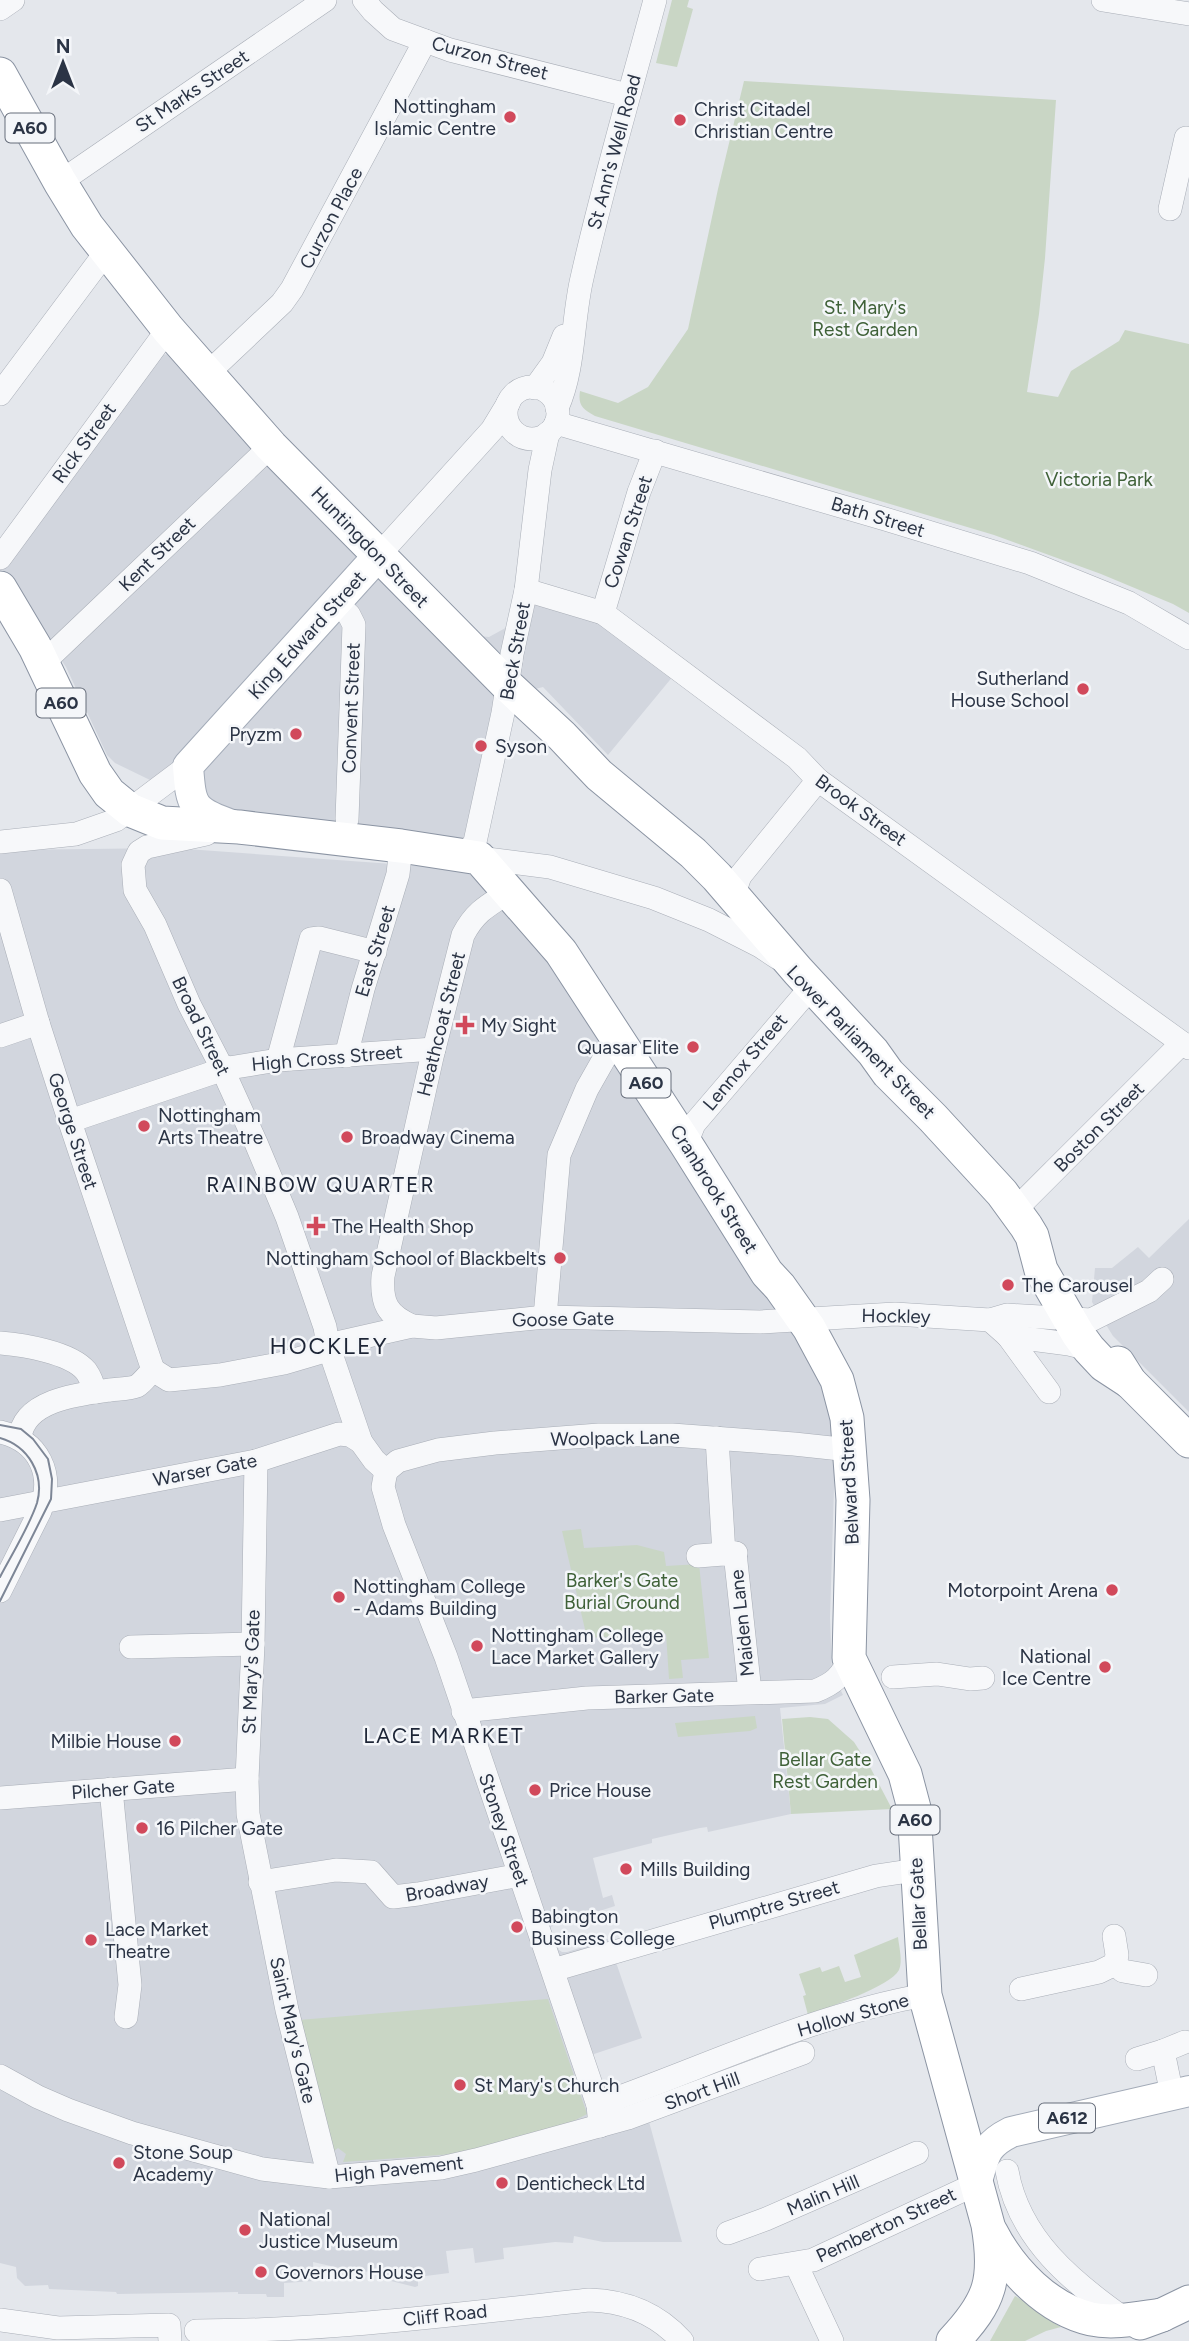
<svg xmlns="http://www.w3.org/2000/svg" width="1189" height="2341" font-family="Figtree,sans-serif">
  <rect width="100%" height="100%" fill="#e4e7ec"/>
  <g fill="#d2d6de">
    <path d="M169 354 442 632 489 637 529 615 537 601 604 620 674 675 608 755 543 687 497 699 465 844 214 811 115 763 107 755 66 667 36 624 3 570 160 355Z"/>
    <path d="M173 848 476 870 530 930 788 1321 831 1403 835 1456 830 1618 832 1672 843 1695 825 1704 780 1708 791 1814 708 1832 707 1827 700 1828 652 1839V1843L593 1858 603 1898 612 1895 615 1906 550 1927 559 1950 562 1952H567L608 1939 642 2038 591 2055 605 2093 648 2118 682 2242H603L574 2236 573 2243 555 2242 503 2248 504 2259 475 2263 473 2248 446 2251 449 2273 418 2277V2286L415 2287 383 2279 381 2271 357 2272 313 2262 314 2281 284 2283V2297H267L266 2294H238V2292L117 2294 116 2292 49 2289 48 2285 25 2286 17 2278 16 2267 0 2263V850Z"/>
    <path d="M1189 1219V1412L1113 1336 1092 1302 1095 1268H1112L1138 1247 1149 1258Z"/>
  </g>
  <g fill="#c9d6c5">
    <path d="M672 0H689L687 7 693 9 677 67 656 63Z"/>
    <path d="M744 81 1056 100 1045 258 1039 314 1027 392 1058 397 1071 371 1119 341 1125 330 1189 344V613L1173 604 1101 574 994 535 595 416C582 409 578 405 580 391L618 403 648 387 688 329 718 189Z"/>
    <path d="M581 1529 584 1548 637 1545 664 1552 666 1566 699 1564 709 1658 681 1660 683 1678 669 1679 666 1634 587 1638 562 1531Z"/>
    <path d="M755 1716 757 1728 750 1731 678 1737 675 1723Z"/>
    <path d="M810 1717 828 1719 854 1742 870 1767 892 1809 791 1814 782 1719Z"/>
    <path d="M898 1937C899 1947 903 1961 899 1970 890 1987 828 2007 808 2015L803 1996 806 1995 799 1974 820 1967 822 1972 839 1966 845 1982 861 1977 854 1955Z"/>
    <path d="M548 1999 587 2114 568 2124 467 2153 343 2162 346 2154 338 2148 331 2153 299 2020Z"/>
    <path d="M1015 2296C1032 2305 1044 2318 1061 2327L1046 2331 1025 2341H990Z"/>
  </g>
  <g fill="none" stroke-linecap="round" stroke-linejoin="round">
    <defs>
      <g id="minor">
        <path d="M364 0 373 11 393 29 450 50 627 95"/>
        <path d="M1103 0 1189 14"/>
        <path d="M0 9 13 0"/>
        <path d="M60 182 325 0"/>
        <path d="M1170 209 1186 138"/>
        <path d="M207 374 282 303 292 289 425 41"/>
        <circle cx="532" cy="413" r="26"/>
        <path d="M535 388 553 363 564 336"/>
        <path d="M0 394 106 252"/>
        <path d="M557 408C575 368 572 320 582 278 603 184 630 93 655 0"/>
        <path d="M556 423 885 519 1030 563 1129 603 1189 638"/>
        <path d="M378 556 492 430 509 402"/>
        <path d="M0 558 168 329"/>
        <path d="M526 590 603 613 797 758 818 780 1189 1048"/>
        <path d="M336 603 349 615 354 625 347 819"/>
        <path d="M603 613 639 492 655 451"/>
        <path d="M43 663 271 446"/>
        <path d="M206 834 147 847 139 852 133 865 135 890 155 925 189 1004 221 1066 256 1143 287 1217 325 1327 328 1345 361 1442 374 1460 386 1471"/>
        <path d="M0 842 76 834 116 820 188 766"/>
        <path d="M455 855 470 849 475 842 503 713 512 654 526 590 540 470 548 433"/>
        <path d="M479 858 550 867 654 898 709 920 760 946 778 958"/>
        <path d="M0 890 38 1023 66 1110 153 1370"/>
        <path d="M733 896 740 876 818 780"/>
        <path d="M0 1036 38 1023"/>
        <path d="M346 1056 363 989 398 874 401 846"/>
        <path d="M278 1060 311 939 319 938 375 952"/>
        <path d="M221 1066 229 1068 278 1060 434 1049"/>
        <path d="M70 1121 218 1071 221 1066"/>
        <path d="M686 1144 694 1124 812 986"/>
        <path d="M1015 1210 1182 1043"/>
        <path d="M545 1317 559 1155 587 1089 604 1059 619 1041"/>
        <path d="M990 1320 1008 1336 1069 1344 1089 1349"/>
        <path d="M412 1326C387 1315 381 1303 383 1276L432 1057 463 935C475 912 487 906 509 892"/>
        <path d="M1008 1336 1049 1392"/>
        <path d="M0 1343C23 1345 70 1352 86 1371 91 1378 93 1384 95 1392"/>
        <path d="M153 1370 169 1380 220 1375 284 1363 318 1353 328 1345 412 1326 436 1328 545 1317 760 1322 895 1314 990 1320 1007 1315 1091 1320 1149 1291 1162 1279"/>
        <path d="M0 1432C39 1441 55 1474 40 1511L0 1591"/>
        <path d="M20 1438C23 1400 79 1394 110 1390 117 1389 130 1389 137 1386 142 1383 148 1375 153 1370"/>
        <path d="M717 1438 724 1554"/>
        <path d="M256 1461 253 1644 247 1779 248 1814 287 2010 329 2177"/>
        <path d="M386 1471 383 1487 394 1525 446 1657 598 2105 600 2126"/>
        <path d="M386 1471 398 1461 438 1450 495 1443 599 1435H672L794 1444 850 1450"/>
        <path d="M0 1510 256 1461 339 1434 350 1435 361 1442"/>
        <path d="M735 1553 750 1692"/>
        <path d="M698 1556 736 1553"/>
        <path d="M131 1647 253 1644"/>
        <path d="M893 1677 937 1674 970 1679 983 1678"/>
        <path d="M463 1711 587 1698 815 1691C833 1684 842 1677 849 1658"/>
        <path d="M111 1789 130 1985 126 2017"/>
        <path d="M0 1798 247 1779"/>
        <path d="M260 1882 336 1870 371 1872 393 1897 418 1894 520 1875"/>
        <path d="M1115 1964 1123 1971 1146 1975"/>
        <path d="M553 1970 876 1876 916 1870"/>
        <path d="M1021 1989 1099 1972 1115 1964 1117 1955 1114 1936"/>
        <path d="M1137 2059 1163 2051"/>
        <path d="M0 2076 38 2097 68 2110 132 2133 262 2169 329 2177 441 2168 476 2160 628 2118 803 2053"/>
        <path d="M1172 2095 1163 2051 1185 2042"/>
        <path d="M598 2105C706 2067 812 2015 925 1995"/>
        <path d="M1007 2171C1019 2239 1072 2282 1126 2320"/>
        <path d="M728 2233 766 2219 917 2153"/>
        <path d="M796 2264 832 2341"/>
        <path d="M760 2269 813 2260 976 2184"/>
        <path d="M0 2320 58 2328 169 2325 170 2341"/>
        <path d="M196 2331C328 2331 459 2314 589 2300 626 2301 657 2313 682 2341"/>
      </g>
      <g id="major">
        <path d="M232 825C192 811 191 807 188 766L378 556"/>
        <path d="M976 2184C985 2156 983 2146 1011 2132L1189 2091"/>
      </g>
      <g id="highway">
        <path d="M0 74 60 182 87 226 168 329 271 446 507 685 562 736 599 775 693 853 717 877 798 971 873 1052 888 1073 933 1118 1002 1193 1026 1226 1032 1236 1041 1270 1078 1334 1089 1349 1104 1365 1130 1382"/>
        <path d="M0 588 35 647 95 773 109 793 130 810 162 823 239 827 401 846 479 858 561 952 686 1144 767 1273 780 1287 809 1328 837 1380 847 1418 853 1500 849 1658 905 1774 914 1808 925 1995 988 2225C997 2279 991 2301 953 2341"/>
        <path d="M1118 1363 1130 1382 1189 1441"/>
        <path d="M991 2232C1011 2271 1048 2309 1091 2319 1114 2324 1140 2318 1162 2315"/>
        <path d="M1140 2323 1162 2315 1189 2302"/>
      </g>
    </defs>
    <use href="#minor" stroke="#a9aeb7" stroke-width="24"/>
    <use href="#major" stroke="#a3abb8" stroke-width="32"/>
    <use href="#highway" stroke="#8b94a3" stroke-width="35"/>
    <use href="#minor" stroke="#f7f8fa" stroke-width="23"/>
    <use href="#major" stroke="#fff" stroke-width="30"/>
    <use href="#highway" stroke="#fff" stroke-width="33"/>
    <g stroke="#7d8696" stroke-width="2">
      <path d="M0 1425 21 1429 33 1439 48 1459 52 1479 51 1499 0 1601"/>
      <path d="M0 1438C28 1446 45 1474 37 1503 29 1527 12 1554 0 1577"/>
    </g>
  </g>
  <g fill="#d1495b" stroke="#f4f6f9" stroke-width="2.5">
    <circle cx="510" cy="117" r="7"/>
    <circle cx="680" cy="120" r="7"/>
    <circle cx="1083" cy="689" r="7"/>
    <circle cx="296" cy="734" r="7"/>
    <circle cx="481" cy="746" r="7"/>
    <path d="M461.5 1014.5h7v7h7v7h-7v7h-7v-7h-7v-7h7z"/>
    <circle cx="693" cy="1047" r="7"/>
    <circle cx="144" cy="1126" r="7"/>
    <circle cx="347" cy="1137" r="7"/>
    <path d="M312.5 1215.5h7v7h7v7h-7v7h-7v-7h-7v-7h7z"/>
    <circle cx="560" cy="1258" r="7"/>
    <circle cx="1008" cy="1285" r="7"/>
    <circle cx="1112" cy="1590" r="7"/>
    <circle cx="339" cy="1597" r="7"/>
    <circle cx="477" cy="1646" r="7"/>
    <circle cx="1105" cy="1667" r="7"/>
    <circle cx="175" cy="1741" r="7"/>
    <circle cx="535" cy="1790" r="7"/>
    <circle cx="142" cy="1828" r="7"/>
    <circle cx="626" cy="1869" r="7"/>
    <circle cx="517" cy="1927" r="7"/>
    <circle cx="91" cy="1940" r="7"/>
    <circle cx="460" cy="2085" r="7"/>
    <circle cx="119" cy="2163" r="7"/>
    <circle cx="502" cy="2183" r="7"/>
    <circle cx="245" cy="2230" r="7"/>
    <circle cx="261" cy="2272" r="7"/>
  </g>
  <g text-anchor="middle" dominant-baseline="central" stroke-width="5" stroke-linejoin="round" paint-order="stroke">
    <g fill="#f4f6f9" stroke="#676e7b" stroke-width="2">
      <rect x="5.5" y="113.5" width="49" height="29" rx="5"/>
      <rect x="36.5" y="688.5" width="49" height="29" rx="5"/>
      <rect x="621.5" y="1068.5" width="49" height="29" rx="5"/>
      <rect x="890.5" y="1805.5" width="49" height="29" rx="5"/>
      <rect x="1039" y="2103.5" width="56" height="29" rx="5"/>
    </g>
    <g font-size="18" font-weight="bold" fill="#2b3445">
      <text x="30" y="128">A60</text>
      <text x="61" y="703">A60</text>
      <text x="646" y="1083">A60</text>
      <text x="915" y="1820">A60</text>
      <text x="1067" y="2118">A612</text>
    </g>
    <g font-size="19" fill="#2b3445" stroke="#f4f6f9">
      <text transform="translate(490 58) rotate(15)">Curzon Street</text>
      <text transform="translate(192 91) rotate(-34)">St Marks Street</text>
      <text transform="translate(614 152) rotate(-75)">St Ann's Well Road</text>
      <text transform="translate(331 218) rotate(-62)">Curzon Place</text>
      <text transform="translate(84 443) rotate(-54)">Rick Street</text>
      <text transform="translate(878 517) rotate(17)">Bath Street</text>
      <text transform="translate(628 532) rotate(-72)">Cowan Street</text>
      <text transform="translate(370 547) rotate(46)">Huntingdon Street</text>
      <text transform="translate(157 554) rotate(-44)">Kent Street</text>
      <text transform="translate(307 635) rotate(-48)">King Edward Street</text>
      <text transform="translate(515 651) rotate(-80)">Beck Street</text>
      <text transform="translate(351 708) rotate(-88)">Convent Street</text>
      <text transform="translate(861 810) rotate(36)">Brook Street</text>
      <text transform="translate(375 951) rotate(-73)">East Street</text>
      <text transform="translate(441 1024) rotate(-76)">Heathcoat Street</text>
      <text transform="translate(201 1026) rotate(64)">Broad Street</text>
      <text transform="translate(861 1042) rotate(46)">Lower Parliament Street</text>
      <text transform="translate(327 1058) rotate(-5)">High Cross Street</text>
      <text transform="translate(745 1062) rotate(-50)">Lennox Street</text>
      <text transform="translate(1099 1127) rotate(-45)">Boston Street</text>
      <text transform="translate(73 1131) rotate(72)">George Street</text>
      <text transform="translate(714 1189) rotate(58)">Cranbrook Street</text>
      <text transform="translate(896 1316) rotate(1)">Hockley</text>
      <text transform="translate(563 1319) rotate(-1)">Goose Gate</text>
      <text transform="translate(615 1438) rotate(-1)">Woolpack Lane</text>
      <text transform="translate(205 1470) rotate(-11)">Warser Gate</text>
      <text transform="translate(849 1482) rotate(-93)">Belward Street</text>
      <text transform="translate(742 1623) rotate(-96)">Maiden Lane</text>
      <text transform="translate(251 1672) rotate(-88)">St Mary's Gate</text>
      <text transform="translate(664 1696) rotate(-1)">Barker Gate</text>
      <text transform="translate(123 1789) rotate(-4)">Pilcher Gate</text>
      <text transform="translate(504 1830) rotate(71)">Stoney Street</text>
      <text transform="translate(447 1888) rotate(-10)">Broadway</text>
      <text transform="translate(918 1904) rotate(-93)">Bellar Gate</text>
      <text transform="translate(774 1905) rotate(-16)">Plumptre Street</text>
      <text transform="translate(853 2015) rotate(-16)">Hollow Stone</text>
      <text transform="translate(293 2030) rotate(77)">Saint Mary's Gate</text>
      <text transform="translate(702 2091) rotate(-20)">Short Hill</text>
      <text transform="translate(399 2169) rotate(-6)">High Pavement</text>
      <text transform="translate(823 2195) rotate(-23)">Malin Hill</text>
      <text transform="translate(886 2225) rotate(-25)">Pemberton Street</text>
      <text transform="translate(445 2315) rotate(-6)">Cliff Road</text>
    </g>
    <g font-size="19" fill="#2b3445" stroke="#f4f6f9" text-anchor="start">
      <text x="496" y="106" text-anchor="end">Nottingham<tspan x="496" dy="22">Islamic Centre</tspan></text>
      <text x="694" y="109">Christ Citadel<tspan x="694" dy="22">Christian Centre</tspan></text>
      <text x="1069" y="678" text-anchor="end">Sutherland<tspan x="1069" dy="22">House School</tspan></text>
      <text x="282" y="734" text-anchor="end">Pryzm</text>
      <text x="495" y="746">Syson</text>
      <text x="481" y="1025">My Sight</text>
      <text x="679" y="1047" text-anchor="end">Quasar Elite</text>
      <text x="158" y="1115">Nottingham<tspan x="158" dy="22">Arts Theatre</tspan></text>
      <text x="361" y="1137">Broadway Cinema</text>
      <text x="332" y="1226">The Health Shop</text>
      <text x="546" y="1258" text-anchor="end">Nottingham School of Blackbelts</text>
      <text x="1022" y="1285">The Carousel</text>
      <text x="353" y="1586">Nottingham College<tspan x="353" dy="22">- Adams Building</tspan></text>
      <text x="1098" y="1590" text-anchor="end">Motorpoint Arena</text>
      <text x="491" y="1635">Nottingham College<tspan x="491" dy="22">Lace Market Gallery</tspan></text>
      <text x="1091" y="1656" text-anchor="end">National<tspan x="1091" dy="22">Ice Centre</tspan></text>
      <text x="161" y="1741" text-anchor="end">Milbie House</text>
      <text x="549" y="1790">Price House</text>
      <text x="156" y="1828">16 Pilcher Gate</text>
      <text x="640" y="1869">Mills Building</text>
      <text x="531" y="1916">Babington<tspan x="531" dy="22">Business College</tspan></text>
      <text x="105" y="1929">Lace Market<tspan x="105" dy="22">Theatre</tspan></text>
      <text x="474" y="2085">St Mary's Church</text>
      <text x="133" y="2152">Stone Soup<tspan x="133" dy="22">Academy</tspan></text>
      <text x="516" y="2183">Denticheck Ltd</text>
      <text x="259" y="2219">National<tspan x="259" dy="22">Justice Museum</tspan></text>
      <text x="275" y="2272">Governors House</text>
    </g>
    <g font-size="19" fill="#3f6138" stroke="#f4f6f9">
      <text x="865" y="307">St. Mary's<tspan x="865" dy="22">Rest Garden</tspan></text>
      <text x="1099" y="479">Victoria Park</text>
      <text x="622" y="1580">Barker's Gate<tspan x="622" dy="22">Burial Ground</tspan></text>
      <text x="825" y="1759">Bellar Gate<tspan x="825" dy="22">Rest Garden</tspan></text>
    </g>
    <g font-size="21" letter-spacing="2" fill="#1d2536" stroke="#f4f6f9">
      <text x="321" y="1184">RAINBOW QUARTER</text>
      <text x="444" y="1735">LACE MARKET</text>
    </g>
    <g font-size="23" letter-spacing="2" fill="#1d2536" stroke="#f4f6f9">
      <text x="329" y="1346">HOCKLEY</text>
    </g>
  </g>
  <g transform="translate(63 63)" stroke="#f4f6f9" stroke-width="5" paint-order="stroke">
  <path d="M0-5L12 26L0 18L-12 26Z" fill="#2b3445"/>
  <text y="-10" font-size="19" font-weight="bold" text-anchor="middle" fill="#2b3445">N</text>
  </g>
</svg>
